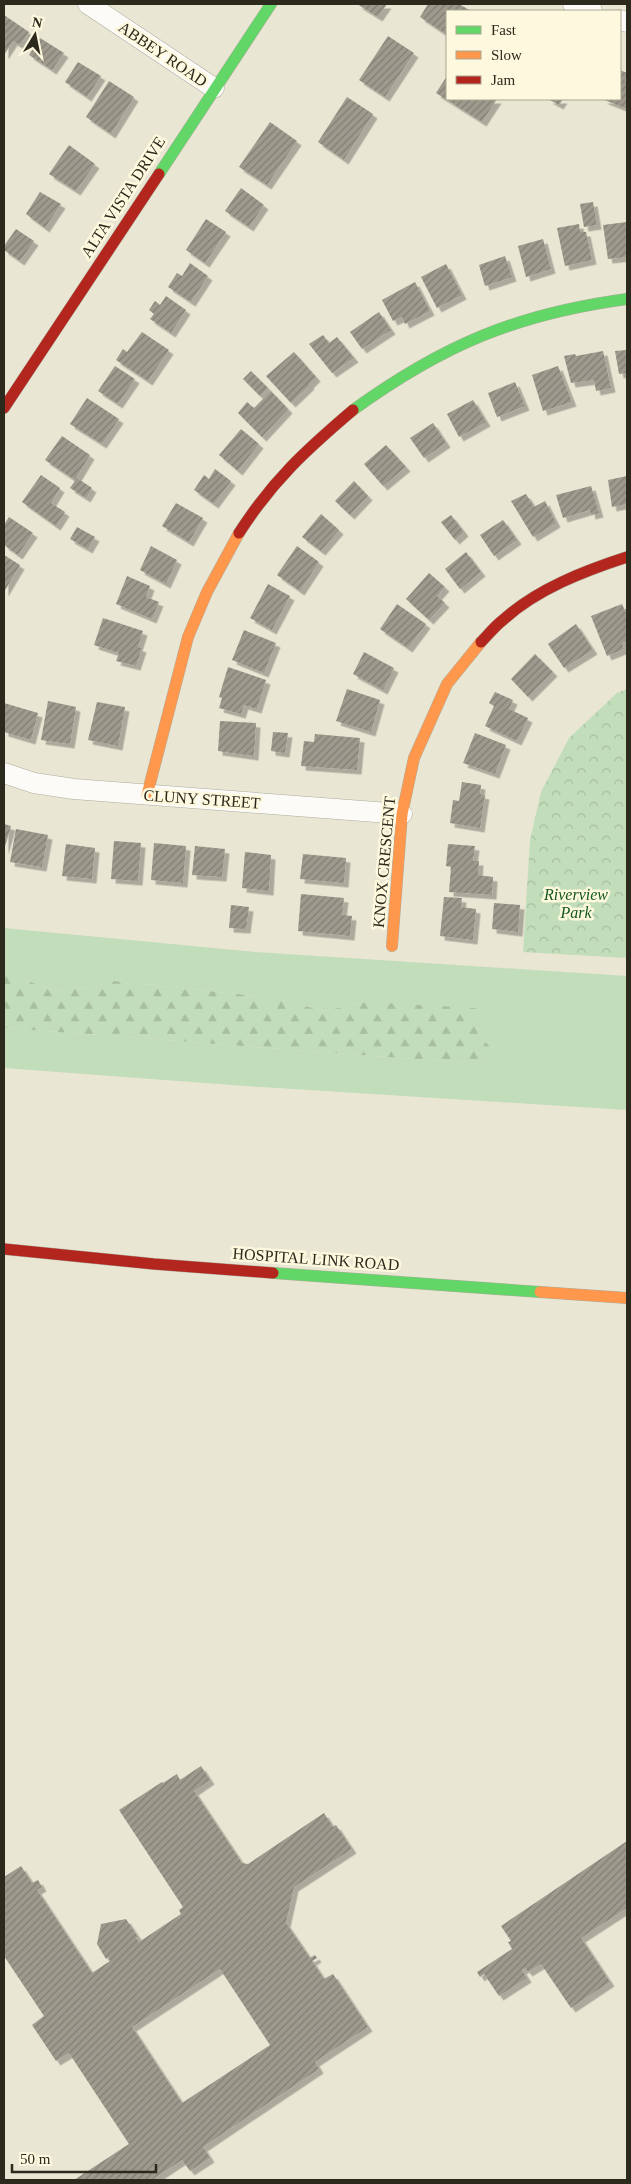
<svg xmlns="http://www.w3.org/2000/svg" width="631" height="2184" font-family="Georgia,serif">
  <defs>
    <pattern id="forest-firs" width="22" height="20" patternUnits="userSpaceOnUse" patternTransform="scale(1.25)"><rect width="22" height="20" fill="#c2ddb9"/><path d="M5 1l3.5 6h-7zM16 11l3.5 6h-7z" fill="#a7be9f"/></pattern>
    <pattern id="park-crowns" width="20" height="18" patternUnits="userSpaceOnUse" patternTransform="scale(1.25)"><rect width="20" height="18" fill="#c2ddb9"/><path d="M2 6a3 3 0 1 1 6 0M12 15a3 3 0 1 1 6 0" fill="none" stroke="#a7be9f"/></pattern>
    <pattern id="building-hatch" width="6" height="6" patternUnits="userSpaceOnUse" patternTransform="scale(1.25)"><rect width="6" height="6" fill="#9e9a8d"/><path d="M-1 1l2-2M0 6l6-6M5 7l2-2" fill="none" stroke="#817e73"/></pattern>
    <filter id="shadow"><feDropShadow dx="4.5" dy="4.5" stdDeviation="0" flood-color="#0004"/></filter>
  </defs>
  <rect width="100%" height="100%" fill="#e9e6d3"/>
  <path fill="#c2ddb9" d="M4 928 256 952 627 976V1110L245 1086 4 1068V1028L480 1064 492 1049 480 1036 477 1027 365 1002 324 1011 275 998 114 981 87 988 55 991 4 972Z"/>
  <path fill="url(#forest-firs)" d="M4 972 55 991 87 988 114 981 275 998 324 1011 365 1002 475 1008 486 1013 477 1027 480 1036 492 1049 480 1064 4 1028Z"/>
  <path fill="url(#park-crowns)" d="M627 689V958L523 952 530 840 541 792 569 738 617 693Z"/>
  <g fill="url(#building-hatch)" fill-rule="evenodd" filter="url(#shadow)">
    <path d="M357 4H387L378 17Z"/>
    <path d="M428 4H459L471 11H447V35L420 17Z"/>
    <path d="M4 15 29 32 20 45 13 41 4 55Z"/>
    <path d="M388 36 414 53 385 97 359 80Z"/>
    <path d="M40 38 64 53 52 70 29 55Z"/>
    <path d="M78 62 101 76 87 97 65 82Z"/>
    <path d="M620 70 627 73 625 81H627V109L602 99H620Z"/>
    <path d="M447 76V99H497L482 122 436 93Z"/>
    <path d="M109 81 134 97 111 134 86 117Z"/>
    <path d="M347 97 373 114 344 160 318 142Z"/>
    <path d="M548 99H563L559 105Z"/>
    <path d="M270 122 297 141 267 185 239 167Z"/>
    <path d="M69 145 95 164 76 191 49 174Z"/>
    <path d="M241 188 264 205 249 227 225 211Z"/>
    <path d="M40 192 61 204 45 228 26 214Z"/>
    <path d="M593 202 597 225 584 227 580 204Z"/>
    <path d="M206 219 226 232 205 263 186 250Z"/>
    <path d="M627 222V257L608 259 603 225Z"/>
    <path d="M579 224 580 232H586L592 260 565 266 557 228Z"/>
    <path d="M16 229 34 241 20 261 4 250V246Z"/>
    <path d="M543 239 551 269 526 277 518 246Z"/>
    <path d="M505 256 512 277 485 286 479 265Z"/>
    <path d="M190 263 208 276 191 302 168 287 177 273 182 276Z"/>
    <path d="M446 264 462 295 437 308 421 277Z"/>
    <path d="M415 282 430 311 405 324 402 317 393 321 382 300Z"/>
    <path d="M166 296 186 310 171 333 150 319 154 314 149 310 155 301 160 305Z"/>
    <path d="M379 312 391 330 362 349 350 332Z"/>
    <path d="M142 332 169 350 148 381 116 360 123 349 127 352Z"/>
    <path d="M323 335 329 343 337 337 354 358 332 373 309 344Z"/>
    <path d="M627 350V373L619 374 615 351Z"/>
    <path d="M603 351 611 388 596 391 594 380 571 383 564 356 575 354 576 356Z"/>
    <path d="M294 352 316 377 309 384 310 385 291 403 266 376Z"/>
    <path d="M115 366 135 379 118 404 98 391Z"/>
    <path d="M558 366 572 402 543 411 532 375Z"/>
    <path d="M251 371 268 388 260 396 243 379Z"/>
    <path d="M515 382 525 406 497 417 488 393Z"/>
    <path d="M271 391 288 409 262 437 238 413 247 402 254 408Z"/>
    <path d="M87 398 119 419 102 444 70 424Z"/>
    <path d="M473 400 486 422 459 437 447 414Z"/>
    <path d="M433 423 446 443 424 458 410 438Z"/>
    <path d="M241 429 259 444 238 471 219 455Z"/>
    <path d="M62 436 90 455 75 480 45 460Z"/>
    <path d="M386 445 406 467 383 486 364 464Z"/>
    <path d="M215 469 231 481 214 504 194 490 204 475 209 479Z"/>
    <path d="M41 475 60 488 51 503 65 512 56 526 22 502Z"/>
    <path d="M627 476V504L612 507 608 480Z"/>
    <path d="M77 478 92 488 86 498 70 488Z"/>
    <path d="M354 481 368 496 350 515 335 501Z"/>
    <path d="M591 486 599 513 591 515 590 510 563 518 556 495Z"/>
    <path d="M526 494 534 507 545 501 556 523 533 537 511 501Z"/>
    <path d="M176 503 203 518 189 542 162 526Z"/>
    <path d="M321 514 339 530 321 551 302 537Z"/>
    <path d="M451 515 464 532 455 540 441 522Z"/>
    <path d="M9 517 33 533 18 555 4 545V525Z"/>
    <path d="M503 520 517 540 494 556 480 535Z"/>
    <path d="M77 527 95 537 88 549 70 539Z"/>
    <path d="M151 546 177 560 166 584 140 570Z"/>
    <path d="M297 546 319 562 300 591 277 575Z"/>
    <path d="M466 552 481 572 460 589 445 569Z"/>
    <path d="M4 555 20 565 4 592Z"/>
    <path d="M429 573 445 587 437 596 445 603 429 620 406 599Z"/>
    <path d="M127 576 150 586 146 597 159 602 152 619 116 604Z"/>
    <path d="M268 584 290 596 272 630 250 618Z"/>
    <path d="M397 604 426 624 408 648 380 629Z"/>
    <path d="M622 604 627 615V641L622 643 624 649 607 656 591 616Z"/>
    <path d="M103 618 143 631 138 647 142 648 136 666 116 661 119 653 94 645Z"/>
    <path d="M576 624 593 650 564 668 548 644Z"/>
    <path d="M244 630 276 643 264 673 232 660Z"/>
    <path d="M364 652 394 668 383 690 353 674Z"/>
    <path d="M535 654 553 672 528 697 511 679Z"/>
    <path d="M228 667 266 680 257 709 244 705 241 714 219 708 222 698 219 697Z"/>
    <path d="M347 689 380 700 371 732 336 721Z"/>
    <path d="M495 692 513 700 509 709 528 718 517 741 485 726 494 706 489 703Z"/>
    <path d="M48 701 76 707 70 744 41 740Z"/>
    <path d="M97 702 125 707 118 746 88 740Z"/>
    <path d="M4 703 38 713 31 740 4 732Z"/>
    <path d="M220 721 256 723 254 756 218 751Z"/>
    <path d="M273 732 288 733 285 753 271 751Z"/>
    <path d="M475 733 506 745 495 774 463 763Z"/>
    <path d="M315 734 360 738 357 770 301 766 304 741 314 742Z"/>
    <path d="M462 782 481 785 480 794 485 795 480 828 450 823 453 800 459 801Z"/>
    <path d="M4 824 11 826 4 850Z"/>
    <path d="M16 829 48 835 42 867 10 862Z"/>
    <path d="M114 841 141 843 138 881 111 879Z"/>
    <path d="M154 843 186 846 183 883 151 880Z"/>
    <path d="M66 844 95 848 92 879 62 876Z"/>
    <path d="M448 844 475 846 473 861H479L478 875 493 877 492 895 449 892 451 867 446 866Z"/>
    <path d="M195 846 225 849 222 877 192 875Z"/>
    <path d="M245 852 271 855 269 891 242 888Z"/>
    <path d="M303 854 346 858 344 883 300 879Z"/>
    <path d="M301 894 344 898 342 915 352 916 350 936 298 931Z"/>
    <path d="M444 897 462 898 461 907 476 909 473 940 440 936Z"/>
    <path d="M494 903 520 905 518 932 492 929Z"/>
    <path d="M231 905 249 907 246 929 229 928Z"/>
    <path d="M201 1766 210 1780 194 1791 242 1863 248 1864 324 1813 333 1827 336 1825 352 1849 294 1887 286 1923 310 1958 315 1955 317 1958 312 1961 324 1979 333 1974 368 2027 315 2062 319 2069 203 2147 210 2158 190 2171 182 2160 152 2180H74L129 2144 69 2053 56 2061 32 2025 44 2016 4 1956V1877L21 1866 32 1883 38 1880 42 1887 37 1890 92 1973 110 1961 108 1957 106 1959 97 1944 101 1924 126 1919 138 1937 136 1938 139 1942 181 1914 179 1910 183 1907 119 1810 162 1782 163 1783 177 1774 180 1780ZM220 1969 270 2045 182 2103 132 2027Z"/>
    <path d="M627 1841V1908L581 1938 610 1982 571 2008 541 1964 528 1972 525 1968 522 1970 527 1978 499 1996 484 1974 480 1977 477 1972 512 1949 508 1942 511 1941 501 1926Z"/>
  </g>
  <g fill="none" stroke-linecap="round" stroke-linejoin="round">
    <defs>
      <g id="street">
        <path d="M88 4 214 88"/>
        <path d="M573 4 592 11"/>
        <path d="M620 20 627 22"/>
        <path d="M4 773 34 783 74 789 402 814"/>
      </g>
      <g id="fast">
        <path d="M159 174 271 4"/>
        <path d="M353 410C443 345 516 314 627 299"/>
        <path d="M273 1273 540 1292"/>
      </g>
      <g id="slow">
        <path d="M147 795 188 637 207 592 239 533"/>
        <path d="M392 946 402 814 414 758 447 684 481 642"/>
        <path d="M540 1292 627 1298"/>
      </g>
      <g id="jam">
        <path d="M4 408 159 174"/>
        <path d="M239 533C273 480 306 450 353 410"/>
        <path d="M481 642C488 635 495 626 503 620 537 589 584 571 627 557"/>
        <path d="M4 1249 154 1264 273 1273"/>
      </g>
    </defs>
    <use href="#street" stroke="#aeac9d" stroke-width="21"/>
    <use href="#fast" stroke="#aeac9d" stroke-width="12"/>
    <use href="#slow" stroke="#aeac9d" stroke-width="12"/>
    <use href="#jam" stroke="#aeac9d" stroke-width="12"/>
    <use href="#street" stroke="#fcfbf8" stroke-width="20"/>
    <use href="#fast" stroke="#63d668" stroke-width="11"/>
    <use href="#slow" stroke="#ff974d" stroke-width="11"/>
    <use href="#jam" stroke="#b3261e" stroke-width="11"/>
  </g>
  <g text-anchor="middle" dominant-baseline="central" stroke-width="5" stroke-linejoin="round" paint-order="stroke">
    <g font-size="16" fill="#2c291d" stroke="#fef9de">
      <text transform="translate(163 54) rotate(34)">ABBEY ROAD</text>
      <text transform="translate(123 197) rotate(-57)">ALTA VISTA DRIVE</text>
      <text transform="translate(202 799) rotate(4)">CLUNY STREET</text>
      <text transform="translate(384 862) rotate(-85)">KNOX CRESCENT</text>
      <text transform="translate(316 1259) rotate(4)">HOSPITAL LINK ROAD</text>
    </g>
    <g font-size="16" font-style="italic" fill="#13571f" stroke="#fef9de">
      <text x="576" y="894">Riverview<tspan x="576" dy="18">Park</tspan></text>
    </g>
  </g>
  <rect width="631" height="2184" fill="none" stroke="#2c291d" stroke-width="10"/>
  <rect x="446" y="10" width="175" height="90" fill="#fef9de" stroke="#aaa691"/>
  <rect x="456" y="26" width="25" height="8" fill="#63d668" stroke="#aaa691"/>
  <text x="491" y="35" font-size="15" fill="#2c291d">Fast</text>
  <rect x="456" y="51" width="25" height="8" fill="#ff974d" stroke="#aaa691"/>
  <text x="491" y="60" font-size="15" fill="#2c291d">Slow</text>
  <rect x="456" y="76" width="25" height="8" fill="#b3261e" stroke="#aaa691"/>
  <text x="491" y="85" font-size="15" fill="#2c291d">Jam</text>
  <g transform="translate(35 35) rotate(10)" stroke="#fef9de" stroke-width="4" paint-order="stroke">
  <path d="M0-4L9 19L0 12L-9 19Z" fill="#2c291d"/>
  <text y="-8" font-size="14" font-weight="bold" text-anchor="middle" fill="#2c291d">N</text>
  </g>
  <path d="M12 2164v8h144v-8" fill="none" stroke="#2c291d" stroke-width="2.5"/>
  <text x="20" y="2164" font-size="15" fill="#2c291d" stroke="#fef9de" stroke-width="4" paint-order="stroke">50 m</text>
</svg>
